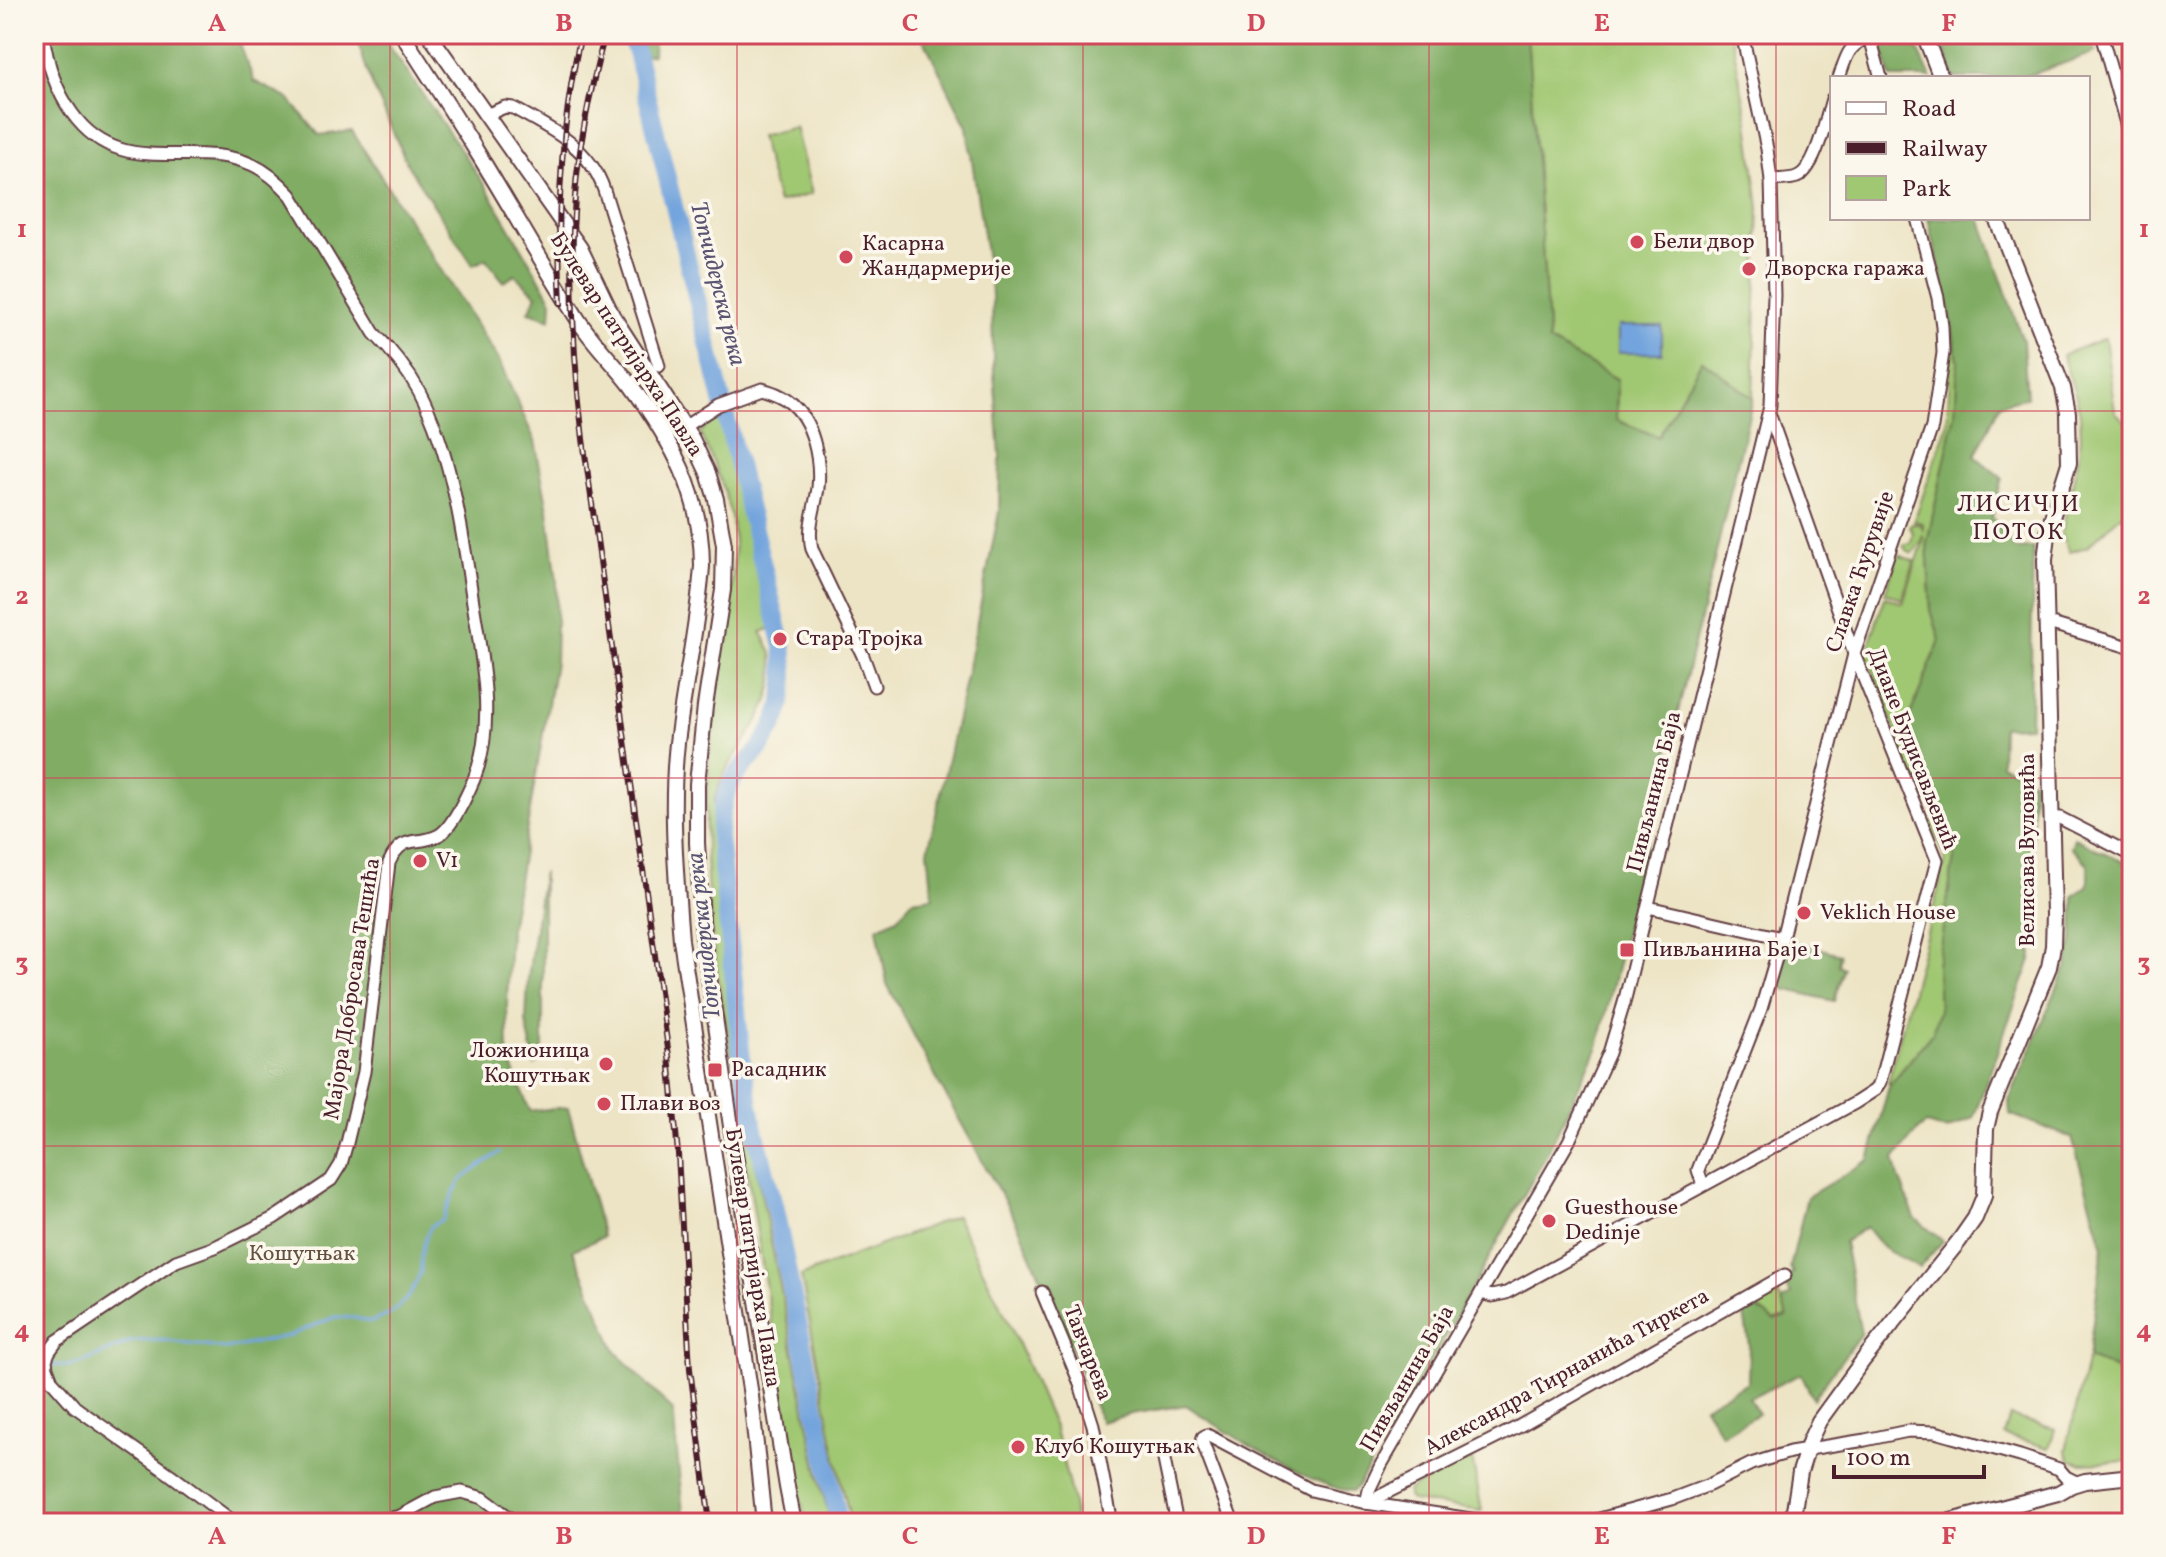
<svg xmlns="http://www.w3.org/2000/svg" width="2166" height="1557" font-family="Vollkorn,serif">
  <rect width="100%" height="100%" fill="#fbf7ec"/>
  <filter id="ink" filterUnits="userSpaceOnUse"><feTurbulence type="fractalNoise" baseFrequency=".0125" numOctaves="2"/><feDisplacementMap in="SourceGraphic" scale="16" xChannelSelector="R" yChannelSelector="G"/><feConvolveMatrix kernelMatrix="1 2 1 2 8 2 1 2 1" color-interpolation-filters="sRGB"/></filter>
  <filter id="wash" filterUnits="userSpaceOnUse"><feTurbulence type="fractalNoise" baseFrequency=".006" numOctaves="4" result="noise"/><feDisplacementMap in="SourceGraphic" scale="32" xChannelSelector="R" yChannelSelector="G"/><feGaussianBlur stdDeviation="1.8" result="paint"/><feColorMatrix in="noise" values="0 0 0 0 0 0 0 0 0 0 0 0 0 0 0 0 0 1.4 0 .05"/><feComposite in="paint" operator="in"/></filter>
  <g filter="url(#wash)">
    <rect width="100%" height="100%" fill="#ede4c5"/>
    <g fill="#a0c772" stroke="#75734e" stroke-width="2">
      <path d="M1527 34H1731L1748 122 1759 208 1753 398 1702 360 1659 437 1616 420 1617 379 1549 342Z"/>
      <path d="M795 127 812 194 778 203 760 136Z"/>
      <path d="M1949 309 1958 361 1955 414 1927 543 1931 610 1940 640 1903 733 1955 852 1937 966 1939 1010 1933 1032 1889 1086 1888 1083 1945 863 1942 850 1930 823 1938 819 1922 780 1914 782 1866 653 1885 597 1903 603 1923 542V534L1921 542 1912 554 1906 550 1903 545 1911 543 1913 533 1909 526 1912 523 1922 525 1923 531V523L1914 521 1947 426 1951 356Z"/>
      <path d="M2105 338 2115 412 2132 427V497L2124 512 2087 547 2069 552 2061 535 2078 460 2081 438 2080 414 2076 396 2062 355Z"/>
      <path d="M721 409 773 628 761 632C765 639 771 648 772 655 782 703 743 738 723 776 719 783 717 792 714 800L738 1061 732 1063C718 981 703 898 706 815 708 756 716 698 724 639 729 604 737 566 733 530 729 496 714 464 700 433Z"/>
      <path d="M1898 555 1915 561 1902 599 1885 593Z"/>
      <path d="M740 1089 820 1482 831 1523H807L798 1491 735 1093Z"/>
      <path d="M956 1216 1009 1323 1055 1429 1073 1502 1075 1523H851L835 1454 801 1276Z"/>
      <path d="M1774 1293 1778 1294 1788 1317 1774 1321 1759 1310 1749 1309 1751 1305Z"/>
      <path d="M2088 1358 2132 1375V1461L2081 1463 2070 1460 2066 1450Z"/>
      <path d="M2010 1416 2055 1429 2049 1448 2004 1435Z"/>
      <path d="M1472 1458 1482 1511 1412 1501 1408 1497V1491L1416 1486Z"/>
    </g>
    <g fill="#80ac64" stroke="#656648" stroke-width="2">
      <path d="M34 34H236L254 81 289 99 319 135 352 131 498 359 535 441 548 510 557 581 555 663 510 928 507 1005 508 1056 530 1111 568 1107 603 1237 573 1250 616 1352 673 1411 684 1523H34Z"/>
      <path d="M355 34H381L486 187 552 300 551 319 529 312 537 295 515 275 504 282 486 259 473 265 408 166 371 82Z"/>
      <path d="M630 34H654L653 55 637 56Z"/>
      <path d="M921 34H1527L1549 342 1617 379 1616 420 1658 437 1702 360 1753 398 1598 1047 1545 1157 1439 1347 1358 1486 1353 1491C1317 1491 1218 1427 1186 1405L1131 1414 1101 1422 1087 1385 1019 1227 940 1085 887 984 877 928 897 918 913 900 933 897 928 851 967 672 999 512 1000 456 993 359 992 294 967 127Z"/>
      <path d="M1878 34H1911L1931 78H1891Z"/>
      <path d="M1951 34H2090L2096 52 2022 78H1954L1940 38Z"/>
      <path d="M1928 218H1980L2023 341 2027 397 2000 404 1975 456 2002 478 1992 517 2015 549 2033 548 2030 726 2002 727 2001 764 2033 780 2032 957 1973 1118 1947 1130 1926 1124 1918 1130 1894 1159 1899 1178 1915 1218 1943 1241 1919 1268 1883 1248 1866 1227 1844 1242 1861 1333 1813 1399 1801 1374 1749 1398 1758 1414 1722 1435 1704 1406 1748 1382 1749 1345 1744 1314 1749 1309 1759 1310 1774 1321 1787 1317 1782 1301 1791 1295 1783 1282 1793 1273 1790 1268 1807 1197 1869 1160 1889 1086 1933 1032 1939 1010 1937 966 1955 852 1903 733 1940 640 1931 610 1927 542 1955 414 1958 361 1949 309Z"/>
      <path d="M2074 838 2132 866V1375L2088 1358 2103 1247 2072 1138 2010 1114 2009 1100 2067 965 2073 941 2074 896 2088 885V864L2071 848Z"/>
      <path d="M543 872V1056L535 1065 526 1022 528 978Z"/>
      <path d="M1788 940 1840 954 1838 965 1844 968 1834 1001 1776 987Z"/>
    </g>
    <rect fill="#73a4dd" stroke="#5e6284" stroke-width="2" x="1618" y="326" width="44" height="27"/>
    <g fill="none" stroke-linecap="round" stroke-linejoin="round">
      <path stroke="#73a4dd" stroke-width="3" d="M34 1371 40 1368 54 1365 68 1366 86 1361 132 1341 162 1340 226 1349 288 1336 335 1317 356 1318 370 1322 391 1314 410 1295 421 1271V1255L426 1237 431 1226 443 1219 454 1192 462 1179 500 1152"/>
      <path stroke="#73a4dd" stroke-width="18" d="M630 34 637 56 783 647C786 675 787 701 773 727 768 736 763 745 756 753 749 761 741 768 735 777 723 795 720 816 719 837L742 1060 753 1122 775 1209 839 1523"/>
    </g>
  </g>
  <g filter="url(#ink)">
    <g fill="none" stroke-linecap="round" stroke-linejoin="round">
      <defs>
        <g id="street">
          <path d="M43 34C47 63 55 89 72 113 121 182 191 137 253 165 268 172 280 183 291 195L374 333C392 351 407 369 419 391 452 454 463 534 473 603 482 660 496 724 474 779 468 793 452 828 439 835 416 847 403 832 389 863L364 1072 347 1143 341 1164 331 1180 274 1218 215 1247 176 1261 57 1341 49 1352 46 1360 47 1368 52 1381 75 1407 171 1475 235 1523"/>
          <path d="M2101 34 2132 145"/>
          <path d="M1839 78C1846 58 1847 45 1870 37L1881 78"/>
          <path d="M486 115 505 107 513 108C550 128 590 147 604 190L659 366"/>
          <path d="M1771 180C1779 179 1789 180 1797 177 1816 169 1826 118 1832 99"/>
          <path d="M684 427 718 405 762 389C772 392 782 395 790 402 813 420 821 460 818 488 815 509 807 528 812 549L863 656 874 686"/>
          <path d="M2047 624 2055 625 2132 648"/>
          <path d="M2051 817 2060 818 2132 855"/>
          <path d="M1648 907 1782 938"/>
          <path d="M1703 1185 1698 1170 1761 1009 1782 938 1854 654 1932 427 1943 353 1942 326 1938 298 1917 218"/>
          <path d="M1042 1292 1079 1381 1093 1425 1112 1523"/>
          <path d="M1481 1293 1492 1296 1506 1293 1855 1103 1875 1090 1880 1082 1937 860 1854 654 1769 413"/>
          <path d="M1162 1450 1177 1523"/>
          <path d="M1366 1503 1369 1490 1381 1465 1569 1141 1609 1053 1624 1003 1770 406 1774 295 1771 180 1767 149 1742 34"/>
          <path d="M1366 1503 1516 1428 1785 1275"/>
          <path d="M369 1523 400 1516 435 1497 462 1492 483 1498 517 1523"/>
          <path d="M1233 1523 1202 1441 1203 1437 1207 1435 1311 1490 1366 1503 1497 1523"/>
          <path d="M1585 1523 1672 1499 1709 1485 1751 1464 1790 1452 1865 1440 1908 1431 1935 1432 2020 1456 2059 1469 2066 1477 2078 1483"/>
        </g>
        <g id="secondary">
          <path d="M402 34C427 73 453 112 477 152 511 207 542 263 577 318 592 342 613 362 630 384 672 442 702 493 702 566 698 625 684 684 677 743 670 808 676 875 681 940L751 1396 764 1523"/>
          <path d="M429 34 580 248 612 315 692 439 708 473 716 499 724 545 723 590 705 706 697 784V843L703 936 753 1276 787 1487 794 1523"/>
          <path d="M1924 34 1941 78"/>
          <path d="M1792 1523 1800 1472 1810 1440 1819 1421 1864 1359 1959 1241 1975 1218 1984 1196 1986 1129 1990 1112 2049 967 2053 946 2054 914 2045 560 2049 527 2069 463 2068 413 2063 388 1996 218"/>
          <path d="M1943 1523 2058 1493 2072 1485 2085 1481 2132 1476"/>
        </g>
      </defs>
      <use href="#street" stroke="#623d42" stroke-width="15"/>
      <use href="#secondary" stroke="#623d42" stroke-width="18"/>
      <use href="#street" stroke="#fff" stroke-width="11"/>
      <use href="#secondary" stroke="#fff" stroke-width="14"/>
      <defs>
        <g id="rail">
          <path d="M605 34C591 87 579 141 575 196 569 277 573 358 583 439L669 1056 678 1154 690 1369 710 1523"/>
          <path d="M561 304C556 215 561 122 581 34"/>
        </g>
      </defs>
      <use href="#rail" stroke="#4a1f2b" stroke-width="6"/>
      <use href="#rail" stroke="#fbf7ec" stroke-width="3" stroke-dasharray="9" stroke-linecap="butt"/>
    </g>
  </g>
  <path fill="none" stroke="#d1495b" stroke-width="2" stroke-opacity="0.55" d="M390 34V1523M737 34V1523M1083 34V1523M1429 34V1523M1776 34V1523M34 411H2132M34 778H2132M34 1146H2132"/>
  <g fill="#d1495b" stroke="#fbf7ec" stroke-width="3">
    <circle cx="1637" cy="242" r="8"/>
    <circle cx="846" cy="257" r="8"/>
    <circle cx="1749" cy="269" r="8"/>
    <circle cx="780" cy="639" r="8"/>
    <circle cx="420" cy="861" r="8"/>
    <circle cx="1804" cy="913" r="8"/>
    <rect x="1619" y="942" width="16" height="16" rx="4"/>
    <circle cx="606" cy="1064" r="8"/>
    <rect x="707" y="1062" width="16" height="16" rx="4"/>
    <circle cx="604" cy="1104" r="8"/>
    <circle cx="1549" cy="1221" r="8"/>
    <circle cx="1018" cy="1447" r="8"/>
  </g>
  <g text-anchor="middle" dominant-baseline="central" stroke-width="7" stroke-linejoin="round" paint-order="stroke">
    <g font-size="22" fill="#4a1f2b" stroke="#fbf7ec" text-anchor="start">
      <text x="1653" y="242">Бели двор</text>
      <text x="862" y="244">Касарна<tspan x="862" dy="25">Жандармерије</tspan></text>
      <text x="1765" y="269">Дворска гаража</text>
      <text x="796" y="639">Стара Тројка</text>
      <text x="436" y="861">V1</text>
      <text x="1820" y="913">Veklich House</text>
      <text x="1643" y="950">Пивљанина Баје 1</text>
      <text x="590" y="1051" text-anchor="end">Ложионица<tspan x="590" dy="25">Кошутњак</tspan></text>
      <text x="731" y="1070">Расадник</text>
      <text x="620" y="1104">Плави воз</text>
      <text x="1565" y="1208">Guesthouse<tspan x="1565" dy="25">Dedinje</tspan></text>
      <text x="1034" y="1447">Клуб Кошутњак</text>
    </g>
    <g font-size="22" fill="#4a1f2b" stroke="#fbf7ec">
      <text transform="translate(626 345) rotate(57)">Булевар патријарха Павла</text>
      <text transform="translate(1861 572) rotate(-71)">Славка Ћурувије</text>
      <text transform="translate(1912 749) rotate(69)">Диане Будисављевић</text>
      <text transform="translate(1655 792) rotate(-76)">Пивљанина Баја</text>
      <text transform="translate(2028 850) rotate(-90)">Велисава Вуловића</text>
      <text transform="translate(353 989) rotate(-81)">Мајора Добросава Тешића</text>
      <text transform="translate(752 1258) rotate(81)">Булевар патријарха Павла</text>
      <text transform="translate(1087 1353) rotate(69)">Тавчарева</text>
      <text transform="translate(1567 1373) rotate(-29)">Александра Тирнанића Тиркета</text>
      <text transform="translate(1408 1379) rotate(-60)">Пивљанина Баја</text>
    </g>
    <g font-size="22" fill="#645140" stroke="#fbf7ec">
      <text x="302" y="1254">Кошутњак</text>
    </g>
    <g font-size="24" font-style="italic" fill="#5a5472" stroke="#fbf7ec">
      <text transform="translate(717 284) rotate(76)">Топчидерска река</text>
      <text transform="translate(705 936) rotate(-96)">Топчидерска река</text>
    </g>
    <g font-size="24" letter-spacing="2" fill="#4a1f2b" stroke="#fbf7ec">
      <text x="2019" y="505">ЛИСИЧЈИ<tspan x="2019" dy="28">ПОТОК</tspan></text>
    </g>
  </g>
  <rect width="2166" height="1557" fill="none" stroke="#fbf7ec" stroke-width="88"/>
  <rect x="1830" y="76" width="260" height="144" fill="#fbf7ec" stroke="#b4a19f" stroke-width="2"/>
  <rect x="1846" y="102" width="40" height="12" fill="#ffffff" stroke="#b4a19f" stroke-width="2"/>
  <text x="1902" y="116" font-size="24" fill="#4a1f2b">Road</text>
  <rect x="1846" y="142" width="40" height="12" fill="#4a1f2b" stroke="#b4a19f" stroke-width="2"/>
  <text x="1902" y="156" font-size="24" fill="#4a1f2b">Railway</text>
  <rect x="1846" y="176" width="40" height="24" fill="#a0c772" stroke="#b4a19f" stroke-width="2"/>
  <text x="1902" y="196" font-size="24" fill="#4a1f2b">Park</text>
  <path d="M1834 1465v12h150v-12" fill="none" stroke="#4a1f2b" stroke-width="4"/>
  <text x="1846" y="1465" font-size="24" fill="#4a1f2b" stroke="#fbf7ec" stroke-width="6" paint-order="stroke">100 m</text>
  <rect x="44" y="44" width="2078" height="1469" fill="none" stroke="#d1495b" stroke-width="3"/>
  <g font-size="26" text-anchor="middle" font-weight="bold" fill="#d1495b">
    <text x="217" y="31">A</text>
    <text x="564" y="31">B</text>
    <text x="910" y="31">C</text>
    <text x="1256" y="31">D</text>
    <text x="1602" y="31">E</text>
    <text x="1949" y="31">F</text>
    <text x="22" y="237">1</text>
    <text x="2144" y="237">1</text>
    <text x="22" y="604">2</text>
    <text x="2144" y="604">2</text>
    <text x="22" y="971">3</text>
    <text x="2144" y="971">3</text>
    <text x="22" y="1338">4</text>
    <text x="2144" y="1338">4</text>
    <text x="217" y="1544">A</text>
    <text x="564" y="1544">B</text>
    <text x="910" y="1544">C</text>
    <text x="1256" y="1544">D</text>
    <text x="1602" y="1544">E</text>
    <text x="1949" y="1544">F</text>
  </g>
</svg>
